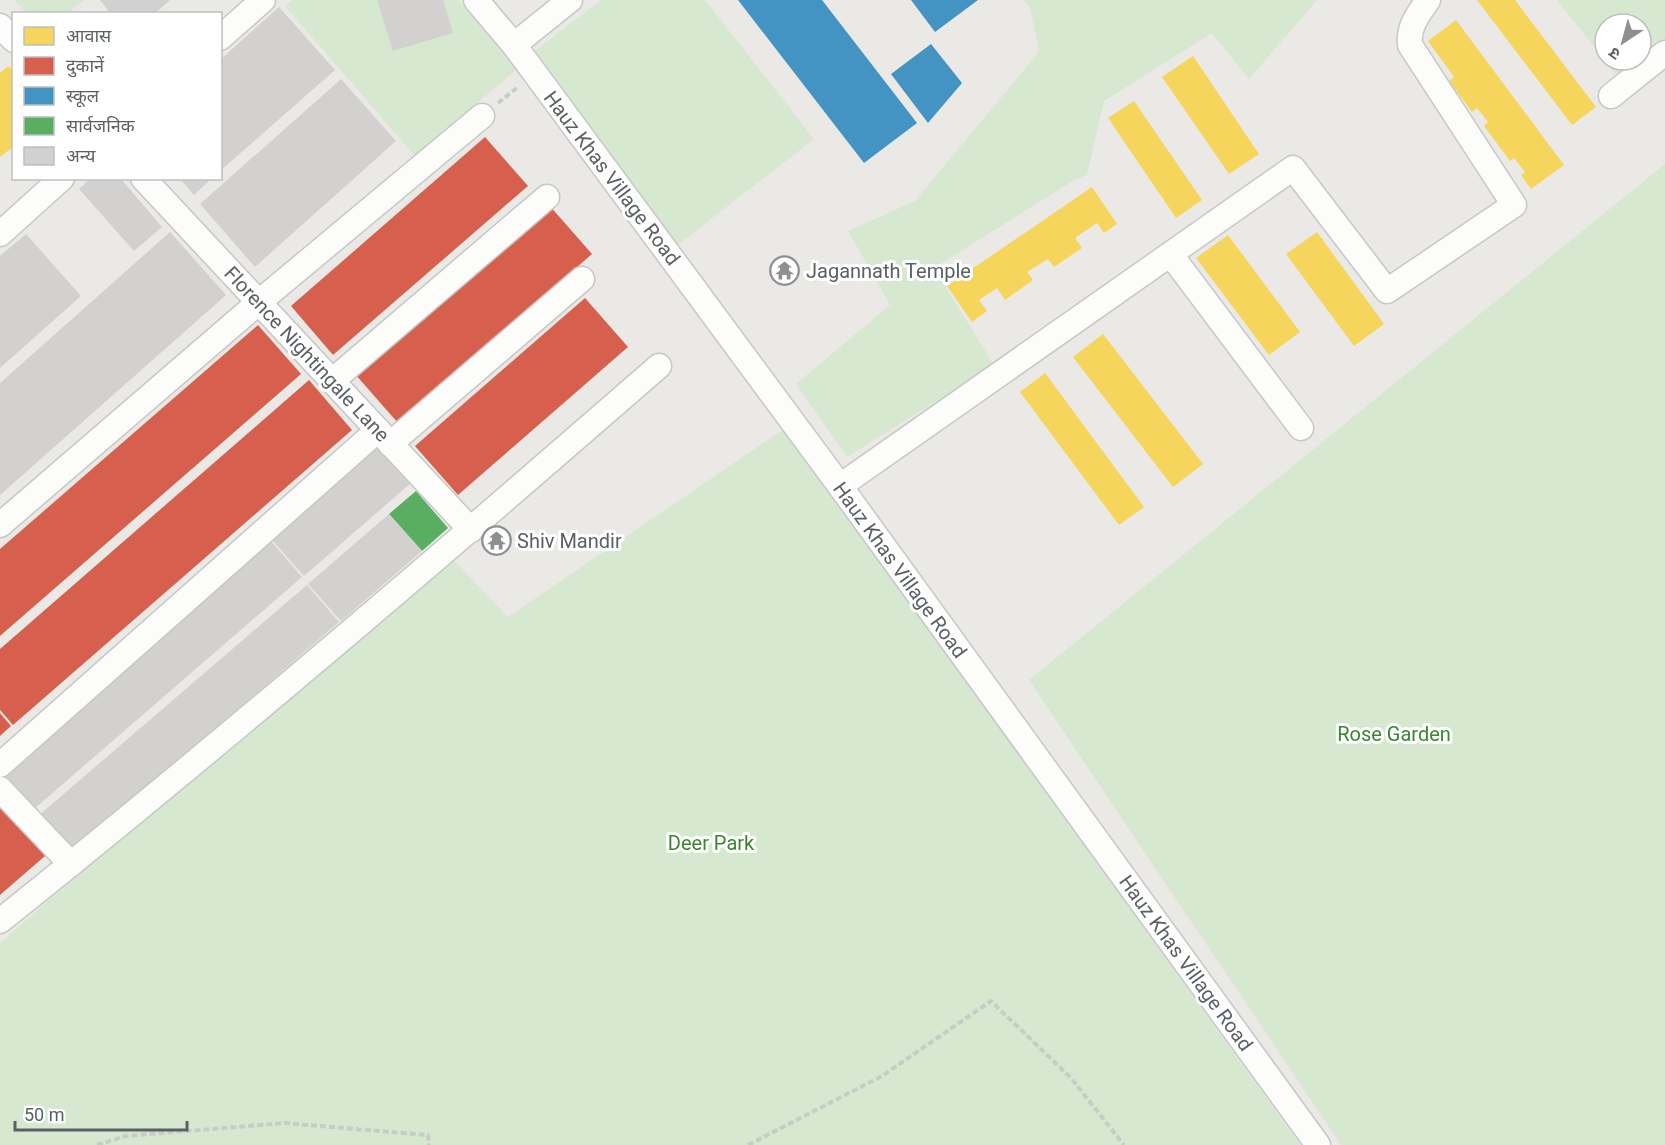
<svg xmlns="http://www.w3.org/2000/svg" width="1665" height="1145" font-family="Roboto,'Noto Sans Devanagari',sans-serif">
  <rect width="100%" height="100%" fill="#ebe9e5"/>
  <g fill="#d6e8cf" fill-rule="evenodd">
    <path d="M15 0H84L68 13 27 14Z"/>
    <path d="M292 0H458L517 69 415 156 285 6Z"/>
    <path d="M601 0H705L814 139 675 247 528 56Z"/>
    <path d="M1024 0H1317L1249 79 1212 33 1104 101 1087 175 1076 179 934 268 994 365 847 457 796 384 890 305 848 231 915 201 1039 52 1030 8Z"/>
    <path d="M1557 0H1665V62L1630 92ZM1605 24H1641V60H1605Z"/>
    <path d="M1665 164V1145H1341L1029 680Z"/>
    <path d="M784 429 1300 1145H0V943L447 553 508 617Z"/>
  </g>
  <g fill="#f6d55c">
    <path d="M1477 0H1515L1596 107 1572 125Z"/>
    <path d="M1456 20 1564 165 1531 189 1521 175 1525 172 1514 158 1510 161 1484 126 1488 122 1477 108 1472 112 1449 81 1454 77 1428 41Z"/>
    <path d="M1193 56 1259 154 1229 174 1162 77Z"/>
    <path d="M8 66 14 72V146L0 157V73Z"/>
    <path d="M1134 101 1202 200 1176 218 1108 118Z"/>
    <path d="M1092 187 1117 224 1104 233 1097 223 1075 238 1082 248 1054 267 1048 259 1027 272 1033 280 1005 300 997 288 979 300 987 311 972 322 947 286Z"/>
    <path d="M1317 232 1384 324 1354 346 1286 254Z"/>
    <path d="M1228 235 1300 332 1269 355 1196 258Z"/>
    <path d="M1103 334 1203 464 1173 487 1073 357Z"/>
    <path d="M1045 373 1144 507 1119 525 1020 392Z"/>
  </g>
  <g fill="#d6604d">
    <path d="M485 137 528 186 333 355 291 306Z"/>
    <path d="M549 205 592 254 398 423 355 374Z"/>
    <path d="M585 298 628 347 458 495 415 446Z"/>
    <path d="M258 325 301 374 0 636V549Z"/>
    <path d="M309 380 352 430 13 725 0 710V649Z"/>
    <path d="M0 713 11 726 0 736Z"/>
    <path d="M2 806 45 856 0 895V807Z"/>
  </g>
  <g fill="#4393c3">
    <path d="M738 0H822L917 123 864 163Z"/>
    <path d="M911 0H978L935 32Z"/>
    <path d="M931 44 962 83 928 123 891 74Z"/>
  </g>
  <path fill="#5aae61" d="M416 491 448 528 422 551 389 514Z"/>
  <g fill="#d3d1cf">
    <path d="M100 0H170L154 14H111Z"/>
    <path d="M377 0H443L453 33 393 51Z"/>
    <path d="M279 7 335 70 220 171V60Z"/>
    <path d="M341 79 396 141 255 267 200 204Z"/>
    <path d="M91 178H120L162 227 134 251 79 189Z"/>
    <path d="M179 178H212L194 195Z"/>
    <path d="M170 232 226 295 0 495V383Z"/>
    <path d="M26 234 81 296 0 368V256Z"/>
    <path d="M379 446 411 483 304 576 271 539Z"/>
    <path d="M389 514 422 551 341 621 308 584Z"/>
    <path d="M270 540 302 577 34 809 1 771Z"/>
    <path d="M307 585 339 622 71 853 38 816Z"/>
  </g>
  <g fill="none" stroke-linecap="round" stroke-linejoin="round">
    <defs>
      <g id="minor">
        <path d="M476 0 514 45 840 486 1318 1145"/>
        <path d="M0 26 14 40"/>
        <path d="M220 38 263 0"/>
        <path d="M514 45 570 0"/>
        <path d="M1611 96 1665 53"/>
        <path d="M143 178 471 530"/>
        <path d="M0 234 62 178"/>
        <path d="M1171 255 1301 428"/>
        <path d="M332 381 547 197"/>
        <path d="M390 444 582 279"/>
        <path d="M840 486 1293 168 1387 291 1514 205 1410 45C1408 26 1418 15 1428 0"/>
        <path d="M0 525 259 302 482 116"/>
        <path d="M0 765 378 430"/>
        <path d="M0 789 71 864"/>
        <path d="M0 921C224 742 443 554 659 366"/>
      </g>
    </defs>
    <use href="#minor" stroke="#c6c7c6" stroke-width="27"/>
    <g stroke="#c6cdc8" stroke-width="4" stroke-dasharray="6 3" stroke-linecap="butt">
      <path d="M498 103 518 87"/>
      <path d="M97 1145 126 1136 285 1123 428 1135 429 1145"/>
      <path d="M748 1145 882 1076 991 1001 1071 1078 1124 1145"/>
    </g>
    <use href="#minor" stroke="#fcfcfb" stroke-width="24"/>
  </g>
  <defs>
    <symbol id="temple-ring" viewBox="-11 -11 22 22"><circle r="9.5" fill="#fff" stroke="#8d9091" stroke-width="1.5"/><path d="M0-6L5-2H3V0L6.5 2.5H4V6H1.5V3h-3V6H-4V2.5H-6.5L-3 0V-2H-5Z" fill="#8d9091"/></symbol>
  </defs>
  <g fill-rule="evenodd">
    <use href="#temple-ring" x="768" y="254" width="33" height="33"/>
    <use href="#temple-ring" x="480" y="524" width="33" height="33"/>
  </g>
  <g text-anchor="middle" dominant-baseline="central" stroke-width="6" stroke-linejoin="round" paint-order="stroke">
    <g font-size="20" fill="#5a6064" stroke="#fff">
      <text transform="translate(612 178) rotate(53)">Hauz Khas Village Road</text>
      <text transform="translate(307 354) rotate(47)">Florence Nightingale Lane</text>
      <text transform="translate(900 570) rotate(54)">Hauz Khas Village Road</text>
      <text transform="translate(1186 963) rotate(54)">Hauz Khas Village Road</text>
    </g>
    <g font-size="20" fill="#5a6064" stroke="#fff" text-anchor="start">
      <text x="806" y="271">Jagannath Temple</text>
      <text x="517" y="541">Shiv Mandir</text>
    </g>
    <g font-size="20" fill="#3a862f" stroke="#fff">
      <text x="1394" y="734">Rose Garden</text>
      <text x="711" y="843">Deer Park</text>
    </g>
  </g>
  <rect x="12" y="12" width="210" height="168" fill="#ffffff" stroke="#bdbfc1" stroke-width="1.5"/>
  <rect x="24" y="27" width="30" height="18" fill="#f6d55c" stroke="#bdbfc1" stroke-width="1.5"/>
  <text x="66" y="42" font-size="18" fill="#5a6064">आवास</text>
  <rect x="24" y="57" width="30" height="18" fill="#d6604d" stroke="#bdbfc1" stroke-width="1.5"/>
  <text x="66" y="72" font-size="18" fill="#5a6064">दुकानें</text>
  <rect x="24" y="87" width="30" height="18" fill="#4393c3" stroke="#bdbfc1" stroke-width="1.5"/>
  <text x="66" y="102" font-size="18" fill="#5a6064">स्कूल</text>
  <rect x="24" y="117" width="30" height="18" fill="#5aae61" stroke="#bdbfc1" stroke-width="1.5"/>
  <text x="66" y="132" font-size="18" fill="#5a6064">सार्वजनिक</text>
  <rect x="24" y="147" width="30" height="18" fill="#d3d1cf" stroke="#bdbfc1" stroke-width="1.5"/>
  <text x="66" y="162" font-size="18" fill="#5a6064">अन्य</text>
  <g transform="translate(1623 42) rotate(216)"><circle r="28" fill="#ffffff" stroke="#bdbfc1" stroke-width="1.5"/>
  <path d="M0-4.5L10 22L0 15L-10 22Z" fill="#8d9091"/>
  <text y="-9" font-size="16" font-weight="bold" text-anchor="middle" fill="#5a6064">उ</text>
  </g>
  <path d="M15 1121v9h172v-9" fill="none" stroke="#5a6064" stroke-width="3"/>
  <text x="24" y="1121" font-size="18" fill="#5a6064" stroke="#ffffff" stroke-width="4.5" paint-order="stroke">50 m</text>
</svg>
